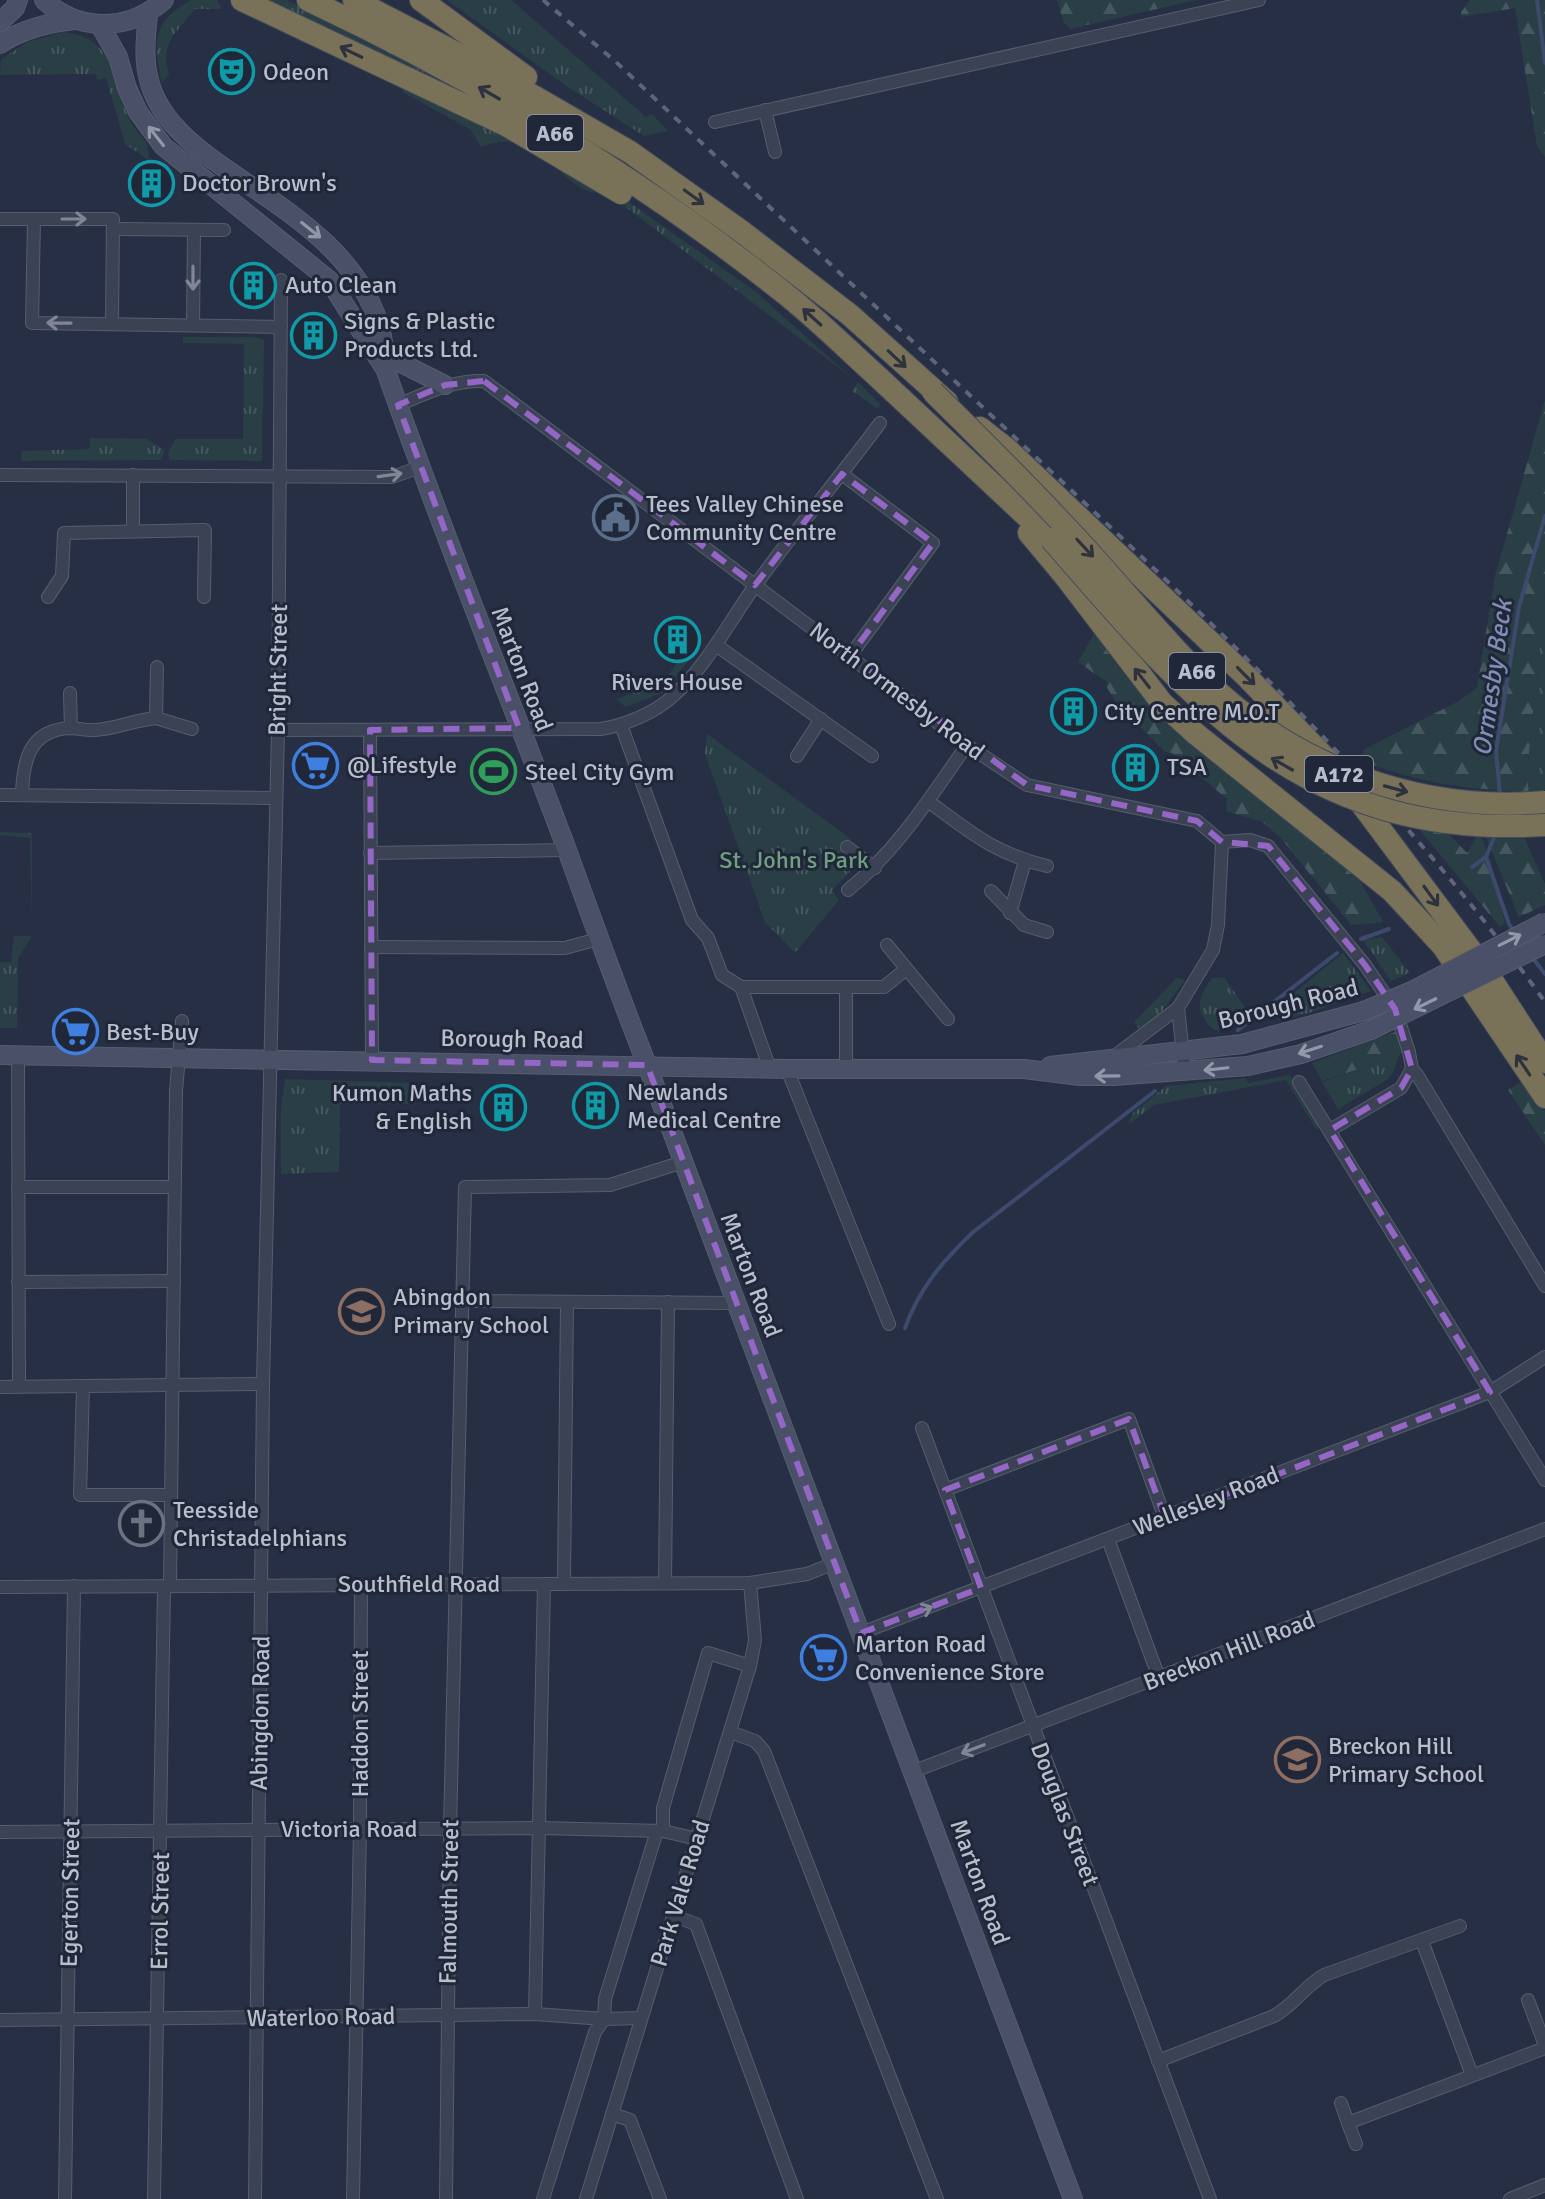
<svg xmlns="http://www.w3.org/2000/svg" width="1545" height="2199" font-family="Signika,sans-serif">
  <defs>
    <pattern id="grass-tufts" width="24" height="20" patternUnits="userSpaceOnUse" patternTransform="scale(2)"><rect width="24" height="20" fill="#293e45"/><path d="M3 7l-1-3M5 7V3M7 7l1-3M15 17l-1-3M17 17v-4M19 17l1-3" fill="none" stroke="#46585f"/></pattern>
    <pattern id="forest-firs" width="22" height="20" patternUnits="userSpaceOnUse" patternTransform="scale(2)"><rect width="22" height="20" fill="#293e45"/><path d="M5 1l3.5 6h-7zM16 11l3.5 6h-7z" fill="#46585f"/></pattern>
  </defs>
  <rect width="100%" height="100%" fill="#272f44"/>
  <g fill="url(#grass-tufts)">
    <path d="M192 0H217L222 9H195C177 32 159 44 169 74L162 83C153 42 152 20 192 0Z"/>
    <path d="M262 0H287L372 39 454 81 450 89Z"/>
    <path d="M447 0H511L646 117 652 114 668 131 644 136 565 85Z"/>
    <path d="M63 32C100 36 108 55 119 88L117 90 131 123 147 144 150 161 125 144 106 78 97 80 96 74 0 75 1 59 28 42Z"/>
    <path d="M401 87 529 146 601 193C563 195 538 122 481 147L470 129 404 93Z"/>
    <path d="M626 200 756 292 851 377 623 205Z"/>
    <path d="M183 337H254L264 340 262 461 170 460 168 454 175 439H243L244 344 183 343Z"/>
    <path d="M858 382 880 404 878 409 852 391Z"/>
    <path d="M90 438 147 439 165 450 161 460 21 461 22 451 89 449Z"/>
    <path d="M1545 591V790L1528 792V763Z"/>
    <path d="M692 643 699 648 662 693 625 707 617 699 662 683Z"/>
    <path d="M707 734 851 839 841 852 850 865V872L832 890 839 900 795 953 765 922 705 754Z"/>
    <path d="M0 832 32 833V924L30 838 0 835Z"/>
    <path d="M14 936H32L18 958 17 1028H0V962H11Z"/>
    <path d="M1382 937 1410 973 1391 981 1363 940Z"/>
    <path d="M1343 953 1371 991 1312 1012 1278 1021 1274 1009Z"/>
    <path d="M1224 977 1248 1012C1241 1018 1230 1030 1221 1031 1213 1031 1209 1026 1205 1020 1194 1005 1202 991 1212 978Z"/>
    <path d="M1177 978 1185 980 1162 1011 1141 1031 1134 1022Z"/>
    <path d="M1399 1055 1394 1071 1388 1079 1338 1109 1322 1082Z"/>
    <path d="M1290 1075 1320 1126 1316 1129 1286 1080 1154 1105 1128 1125 1132 1114 1166 1086 1246 1078 1248 1083Z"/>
    <path d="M285 1079 416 1083V1104H340L339 1172 281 1174V1108Z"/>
  </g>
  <g fill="url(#forest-firs)">
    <path d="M1057 0H1196L1070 29 1063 21Z"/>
    <path d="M1470 0H1545V157L1537 146 1515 8 1461 17V12Z"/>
    <path d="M1545 400V591L1528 763V792C1471 789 1417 784 1364 761L1363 750 1459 701 1477 688 1495 576Z"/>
    <path d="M1095 632 1352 866 1383 922 1351 925 1280 837 1262 822 1226 811 1227 799 1172 753 1165 752 1116 702 1106 686 1108 683 1078 662Z"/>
    <path d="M1419 829 1447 832 1467 853 1477 836H1481L1491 863 1505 924 1500 927Z"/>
    <path d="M1486 837H1524L1545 884V905L1519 917Z"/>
    <path d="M1395 1032 1402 1054 1395 1057 1322 1081 1312 1063Z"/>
    <path d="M1523 1081 1545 1111V1145L1508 1090Z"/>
  </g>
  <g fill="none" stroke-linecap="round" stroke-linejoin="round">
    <g stroke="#3d4a6d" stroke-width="4">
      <path d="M1537 0 1545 63"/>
      <path d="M1500 795 1496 751 1519 607 1545 516"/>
      <path d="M1497 830 1486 857 1509 924 1513 930"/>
      <path d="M1472 867 1486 857"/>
      <path d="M1361 939 1389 929"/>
      <path d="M1532 957 1545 974"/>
      <path d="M1238 1030 1337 953"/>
      <path d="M905 1328C919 1289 942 1262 972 1233L1155 1091"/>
    </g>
    <defs>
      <g id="street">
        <path d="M765 110 775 152"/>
        <path d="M715 122 1259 0"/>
        <path d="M0 219H113L112 324"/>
        <path d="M34 219 32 323 281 327"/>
        <path d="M114 229 224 230"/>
        <path d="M193 325 194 230"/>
        <path d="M398 405C427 393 452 380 484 381L967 745 1027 785 1197 821 1222 842 1218 925 1213 950 1178 1008 1185 1072"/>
        <path d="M842 474 933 543 850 656"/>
        <path d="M0 475 392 477 420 467"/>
        <path d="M133 531V475"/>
        <path d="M48 597 62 576 64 533 205 530 204 597"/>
        <path d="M716 645 872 756"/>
        <path d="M70 693 71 728"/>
        <path d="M156 718 192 729"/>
        <path d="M621 725 692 920 708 938 722 975 741 987H884L906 969"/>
        <path d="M278 730 601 729C625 725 655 713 673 696 708 665 729 621 757 583 796 529 840 477 880 423"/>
        <path d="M370 730 372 1060"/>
        <path d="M797 756 821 719"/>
        <path d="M0 795 276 798"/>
        <path d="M22 795C23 761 29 730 70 728 78 728 87 731 95 730 115 729 135 720 156 718L157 667"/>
        <path d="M928 801C970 832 995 854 1047 866"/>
        <path d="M1222 842 1250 840 1268 846 1365 965 1395 1009 1409 1052 1412 1069 1418 1076 1545 1286"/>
        <path d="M847 847 875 868"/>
        <path d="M370 853 567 850"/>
        <path d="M848 890C897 851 931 796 967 745"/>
        <path d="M991 891 1024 925 1047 932"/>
        <path d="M1010 913 1025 861"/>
        <path d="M887 945 948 1019"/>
        <path d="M371 947 565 948 598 939"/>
        <path d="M741 987 770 1069"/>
        <path d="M18 1055 19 1386"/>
        <path d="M1112 1058 1178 1008"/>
        <path d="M846 1068V987"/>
        <path d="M787 1069 889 1324"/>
        <path d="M1299 1082 1545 1480"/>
        <path d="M1330 1130 1401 1088 1412 1069"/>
        <path d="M18 1187H175"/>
        <path d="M18 1282 174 1281"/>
        <path d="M464 1301 736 1303"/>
        <path d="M83 1386 80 1495H170"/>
        <path d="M0 1387 263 1384"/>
        <path d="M922 1428 1210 2199"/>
        <path d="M945 1490 1129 1419 1165 1518"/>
        <path d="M1108 1539 1159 1678"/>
        <path d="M564 1583 567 1302"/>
        <path d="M665 1583 668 1302"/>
        <path d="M170 1586 176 1091 182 1021"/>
        <path d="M0 1587 750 1583 807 1574 835 1563"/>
        <path d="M861 1633 1490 1392 1545 1357"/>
        <path d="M730 1732 755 1741 764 1751 937 2199"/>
        <path d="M912 1772 1545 1529"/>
        <path d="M663 1831V1808L708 1653 750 1666"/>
        <path d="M0 1832 539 1828 663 1831 697 1839"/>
        <path d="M673 1916 696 1924 797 2199"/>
        <path d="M1422 1941 1472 2075"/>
        <path d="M1528 2000 1545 2045"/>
        <path d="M535 2014 544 1584"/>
        <path d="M0 2020 535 2014 604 2019 641 2018"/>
        <path d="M1158 2061 1274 2016C1294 2005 1305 1986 1324 1975L1460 1926"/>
        <path d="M1341 2103 1348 2123"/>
        <path d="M612 2114 630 2120 660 2199"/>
        <path d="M1356 2144 1348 2123 1545 2048"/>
        <path d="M65 2199 74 1586"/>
        <path d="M154 2199 164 1586"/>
        <path d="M255 2199 263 1384 278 730 281 280"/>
        <path d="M353 2199 360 1829 361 1585"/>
        <path d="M446 2199 450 1829 465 1187 610 1185 683 1162"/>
        <path d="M543 2199 595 2032 604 2019 605 1999 657 1831"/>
        <path d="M586 2199 750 1666 755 1640 750 1583"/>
        <path d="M1510 2199 1545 2185"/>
      </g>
      <g id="secondary">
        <path d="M44 0C79 32 128 32 164 0"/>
        <path d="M148 13C146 36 143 58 149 80 158 118 193 146 223 167 285 210 360 252 381 331 384 343 384 356 385 368 441 530 507 689 567 850 593 922 619 994 647 1065L1073 2199"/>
        <path d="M0 22 15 8 18 0"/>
        <path d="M100 25 118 57 127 88 138 112 163 146 329 280 383 366"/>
        <path d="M0 44C22 29 48 23 74 20"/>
        <path d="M383 348 399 362 445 385"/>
        <path d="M0 1055 787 1069H1024L1080 1076H1114L1248 1066 1301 1054 1371 1030"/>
        <path d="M1050 1066 1242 1044 1364 1011"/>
      </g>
      <g id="highway">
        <path d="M242 0 506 125 621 193"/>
        <path d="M308 0C476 79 637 176 783 292 816 318 847 349 878 377 936 431 993 485 1051 539"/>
        <path d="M354 0 483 67 630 152 741 231 850 315 947 402"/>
        <path d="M421 0 526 77"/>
        <path d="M980 428 1008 450 1247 677 1331 764"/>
        <path d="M1029 533 1065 576 1162 703 1196 734 1392 891 1443 946 1545 1097"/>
        <path d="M1354 794 1484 968 1545 1062"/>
      </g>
    </defs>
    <use href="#street" stroke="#575d6e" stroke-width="14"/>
    <use href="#secondary" stroke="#575d6e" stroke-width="20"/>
    <use href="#highway" stroke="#434a5b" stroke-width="24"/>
    <use href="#street" stroke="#3b4254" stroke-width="12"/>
    <use href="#secondary" stroke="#495067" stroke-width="18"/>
    <use href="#highway" stroke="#7a7258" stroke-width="22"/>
    <path stroke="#5e657b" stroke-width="4" stroke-dasharray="8 8" stroke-linecap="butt" d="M543 0 616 62C763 201 910 339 1057 477 1232 641 1405 806 1545 1002"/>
    <defs>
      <g id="secondary-bridge">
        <path d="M1364 1011 1414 990 1545 922"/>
        <path d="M1371 1030 1545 944"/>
      </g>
      <g id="highway-bridge">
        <path d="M933 392C986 444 1039 497 1089 552 1127 594 1163 638 1203 678 1294 767 1419 813 1545 802"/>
        <path d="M1051 539C1194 704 1305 840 1545 825"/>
      </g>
    </defs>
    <use href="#secondary-bridge" stroke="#575d6e" stroke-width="20" stroke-linecap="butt"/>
    <use href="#highway-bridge" stroke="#434a5b" stroke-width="24" stroke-linecap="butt"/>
    <use href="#secondary-bridge" stroke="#495067" stroke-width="18"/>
    <use href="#highway-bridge" stroke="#7a7258" stroke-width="22"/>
  </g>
  <defs><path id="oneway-shaft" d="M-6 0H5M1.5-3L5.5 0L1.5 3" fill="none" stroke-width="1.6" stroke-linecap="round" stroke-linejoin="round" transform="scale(2)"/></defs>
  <g stroke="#2e323e">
    <use href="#oneway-shaft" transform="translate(351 52) rotate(-154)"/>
    <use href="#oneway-shaft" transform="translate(489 93) rotate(-150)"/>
    <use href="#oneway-shaft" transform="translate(694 197) rotate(36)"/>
    <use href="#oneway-shaft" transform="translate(812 317) rotate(-138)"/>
    <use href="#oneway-shaft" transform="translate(897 359) rotate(43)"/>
    <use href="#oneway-shaft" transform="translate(1085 548) rotate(47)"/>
    <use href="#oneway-shaft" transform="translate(1246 676) rotate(45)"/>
    <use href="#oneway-shaft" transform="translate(1142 678) rotate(-128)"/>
    <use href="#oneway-shaft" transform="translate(1282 764) rotate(-150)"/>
    <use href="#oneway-shaft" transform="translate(1396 789) rotate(15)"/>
    <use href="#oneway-shaft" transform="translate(1431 896) rotate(54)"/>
    <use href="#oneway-shaft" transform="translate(1523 1065) rotate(-124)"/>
  </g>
  <g stroke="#9298a9">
    <use href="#oneway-shaft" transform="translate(156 136) rotate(-128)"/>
    <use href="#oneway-shaft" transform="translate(311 230) rotate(39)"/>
    <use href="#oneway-shaft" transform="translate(1510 940) rotate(-27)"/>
    <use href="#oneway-shaft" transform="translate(1425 1004) rotate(154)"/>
    <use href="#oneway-shaft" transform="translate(1310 1050) rotate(162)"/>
    <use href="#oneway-shaft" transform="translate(1216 1069) rotate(174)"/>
    <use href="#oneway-shaft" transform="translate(1107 1076) rotate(179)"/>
  </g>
  <g stroke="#808697">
    <use href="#oneway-shaft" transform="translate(74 219)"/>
    <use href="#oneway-shaft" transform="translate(193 278) rotate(90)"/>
    <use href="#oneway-shaft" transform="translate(59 323) rotate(-179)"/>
    <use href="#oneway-shaft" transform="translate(390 475) rotate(-8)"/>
    <use href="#oneway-shaft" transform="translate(921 1611) rotate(-21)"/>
    <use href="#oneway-shaft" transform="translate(973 1749) rotate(159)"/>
  </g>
  <path fill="none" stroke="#9466c5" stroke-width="6" stroke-dasharray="16 10" stroke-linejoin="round" d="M484 381 755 585 842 474 933 543 850 656 1027 785 1197 821 1222 842 1268 846 1365 965 1395 1009 1412 1069 1401 1088 1330 1130 1490 1392 1165 1518 1129 1419 945 1490 981 1588 861 1633 647 1065 372 1060 370 730 519 728 398 405 445 385Z"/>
  <defs>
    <symbol id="theatre-ring" viewBox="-11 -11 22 22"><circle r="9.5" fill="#202739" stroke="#0f9aa8" stroke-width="1.5"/><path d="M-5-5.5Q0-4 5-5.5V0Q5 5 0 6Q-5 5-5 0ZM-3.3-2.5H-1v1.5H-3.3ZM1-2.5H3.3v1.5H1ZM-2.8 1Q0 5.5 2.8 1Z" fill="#0f9aa8"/></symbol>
    <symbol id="building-ring" viewBox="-11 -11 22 22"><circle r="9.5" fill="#202739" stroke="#0f9aa8" stroke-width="1.5"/><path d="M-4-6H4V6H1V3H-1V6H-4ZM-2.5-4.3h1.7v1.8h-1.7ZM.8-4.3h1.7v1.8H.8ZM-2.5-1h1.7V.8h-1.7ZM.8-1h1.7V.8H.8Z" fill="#0f9aa8"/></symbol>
    <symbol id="civic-ring" viewBox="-11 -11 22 22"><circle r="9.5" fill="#202739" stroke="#5c6f8a" stroke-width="1.5"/><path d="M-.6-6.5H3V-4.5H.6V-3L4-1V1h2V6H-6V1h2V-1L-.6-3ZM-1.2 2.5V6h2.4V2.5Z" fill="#5c6f8a"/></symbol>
    <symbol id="supermarket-ring" viewBox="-11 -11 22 22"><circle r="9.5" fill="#202739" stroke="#3f7fe0" stroke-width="1.5"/><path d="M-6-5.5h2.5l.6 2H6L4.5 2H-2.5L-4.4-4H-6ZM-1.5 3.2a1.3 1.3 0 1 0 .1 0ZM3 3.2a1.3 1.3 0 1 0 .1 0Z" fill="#3f7fe0"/></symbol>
    <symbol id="stadium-ring" viewBox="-11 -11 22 22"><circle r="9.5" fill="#202739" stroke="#2e9e5b" stroke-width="1.5"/><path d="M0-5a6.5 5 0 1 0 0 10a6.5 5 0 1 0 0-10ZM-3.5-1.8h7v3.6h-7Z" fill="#2e9e5b"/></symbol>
    <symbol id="school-ring" viewBox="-11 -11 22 22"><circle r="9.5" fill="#202739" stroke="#8d6e63" stroke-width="1.5"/><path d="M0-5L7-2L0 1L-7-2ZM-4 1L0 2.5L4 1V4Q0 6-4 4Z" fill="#8d6e63"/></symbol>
    <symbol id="church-ring" viewBox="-11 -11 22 22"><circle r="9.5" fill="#202739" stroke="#6b7280" stroke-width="1.5"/><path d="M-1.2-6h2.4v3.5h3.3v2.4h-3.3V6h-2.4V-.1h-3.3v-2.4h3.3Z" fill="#6b7280"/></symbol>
  </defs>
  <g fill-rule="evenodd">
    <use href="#theatre-ring" x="206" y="46" width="51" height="51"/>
    <use href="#building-ring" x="126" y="158" width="51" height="51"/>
    <use href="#building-ring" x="228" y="260" width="51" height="51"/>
    <use href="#building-ring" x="288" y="310" width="51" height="51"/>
    <use href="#civic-ring" x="590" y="492" width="51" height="51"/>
    <use href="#building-ring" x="652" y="614" width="51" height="51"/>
    <use href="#building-ring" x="1048" y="686" width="51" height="51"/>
    <use href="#supermarket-ring" x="290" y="740" width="51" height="51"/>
    <use href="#building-ring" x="1110" y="742" width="51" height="51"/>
    <use href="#stadium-ring" x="468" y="746" width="51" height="51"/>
    <use href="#supermarket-ring" x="50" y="1006" width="51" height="51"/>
    <use href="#building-ring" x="570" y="1080" width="51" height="51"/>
    <use href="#building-ring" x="478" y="1082" width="51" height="51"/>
    <use href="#school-ring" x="336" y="1286" width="51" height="51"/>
    <use href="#church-ring" x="116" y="1498" width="51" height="51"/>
    <use href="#supermarket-ring" x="798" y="1632" width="51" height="51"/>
    <use href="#school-ring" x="1272" y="1734" width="51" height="51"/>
  </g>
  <g text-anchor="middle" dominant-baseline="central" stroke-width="6" stroke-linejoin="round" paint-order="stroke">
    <g fill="#202739" stroke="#8b91a1" stroke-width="2">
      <rect x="527" y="115" width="56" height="36" rx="6"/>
      <rect x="1169" y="653" width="56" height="36" rx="6"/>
      <rect x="1305" y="756" width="68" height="36" rx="6"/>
    </g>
    <g font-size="22" font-weight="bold" fill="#b9becd">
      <text x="555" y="133">A66</text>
      <text x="1197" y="671">A66</text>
      <text x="1339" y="774">A172</text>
    </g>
    <g font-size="24" fill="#b9becd" stroke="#202739" text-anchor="start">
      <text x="263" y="72">Odeon</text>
      <text x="182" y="183">Doctor Brown's</text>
      <text x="285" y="285">Auto Clean</text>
      <text x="344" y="321">Signs &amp; Plastic<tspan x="344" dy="28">Products Ltd.</tspan></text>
      <text x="646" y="504">Tees Valley Chinese<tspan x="646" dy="28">Community Centre</tspan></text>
      <text x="677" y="682" text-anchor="middle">Rivers House</text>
      <text x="1104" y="712">City Centre M.O.T</text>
      <text x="347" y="765">@Lifestyle</text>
      <text x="1167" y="767">TSA</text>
      <text x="525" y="772">Steel City Gym</text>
      <text x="106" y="1032">Best-Buy</text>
      <text x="627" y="1092">Newlands<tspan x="627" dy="28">Medical Centre</tspan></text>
      <text x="472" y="1093" text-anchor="end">Kumon Maths<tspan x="472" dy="28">&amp; English</tspan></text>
      <text x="393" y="1297">Abingdon<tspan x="393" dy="28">Primary School</tspan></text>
      <text x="173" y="1510">Teesside<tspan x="173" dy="28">Christadelphians</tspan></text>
      <text x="855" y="1644">Marton Road<tspan x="855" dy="28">Convenience Store</tspan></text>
      <text x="1328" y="1746">Breckon Hill<tspan x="1328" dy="28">Primary School</tspan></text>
    </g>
    <g font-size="24" fill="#b9becd" stroke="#202739">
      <text transform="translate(522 669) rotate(69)">Marton Road</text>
      <text transform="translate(278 670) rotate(-89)">Bright Street</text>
      <text transform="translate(897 691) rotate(37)">North Ormesby Road</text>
      <text transform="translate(1288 1004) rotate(-14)">Borough Road</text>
      <text transform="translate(512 1039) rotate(1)">Borough Road</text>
      <text transform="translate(751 1275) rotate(69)">Marton Road</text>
      <text transform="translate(1206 1501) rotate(-21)">Wellesley Road</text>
      <text x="419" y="1584">Southfield Road</text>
      <text transform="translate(1229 1651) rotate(-21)">Breckon Hill Road</text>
      <text transform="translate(260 1713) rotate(-89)">Abingdon Road</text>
      <text transform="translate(360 1724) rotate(-90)">Haddon Street</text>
      <text transform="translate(1065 1814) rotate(69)">Douglas Street</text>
      <text x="349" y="1829">Victoria Road</text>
      <text transform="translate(980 1882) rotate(70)">Marton Road</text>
      <text transform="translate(70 1893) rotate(-89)">Egerton Street</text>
      <text transform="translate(680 1893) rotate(-73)">Park Vale Road</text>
      <text transform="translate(449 1902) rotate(-89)">Falmouth Street</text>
      <text transform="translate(160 1911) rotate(-89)">Errol Street</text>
      <text transform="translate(321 2017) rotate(-1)">Waterloo Road</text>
    </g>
    <g font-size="24" fill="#709f81" stroke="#202739">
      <text x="794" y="860">St. John's Park</text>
    </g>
    <g font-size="26" font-style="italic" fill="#808eb4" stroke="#202739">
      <text transform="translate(1493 678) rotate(-82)">Ormesby Beck</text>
    </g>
  </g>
</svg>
